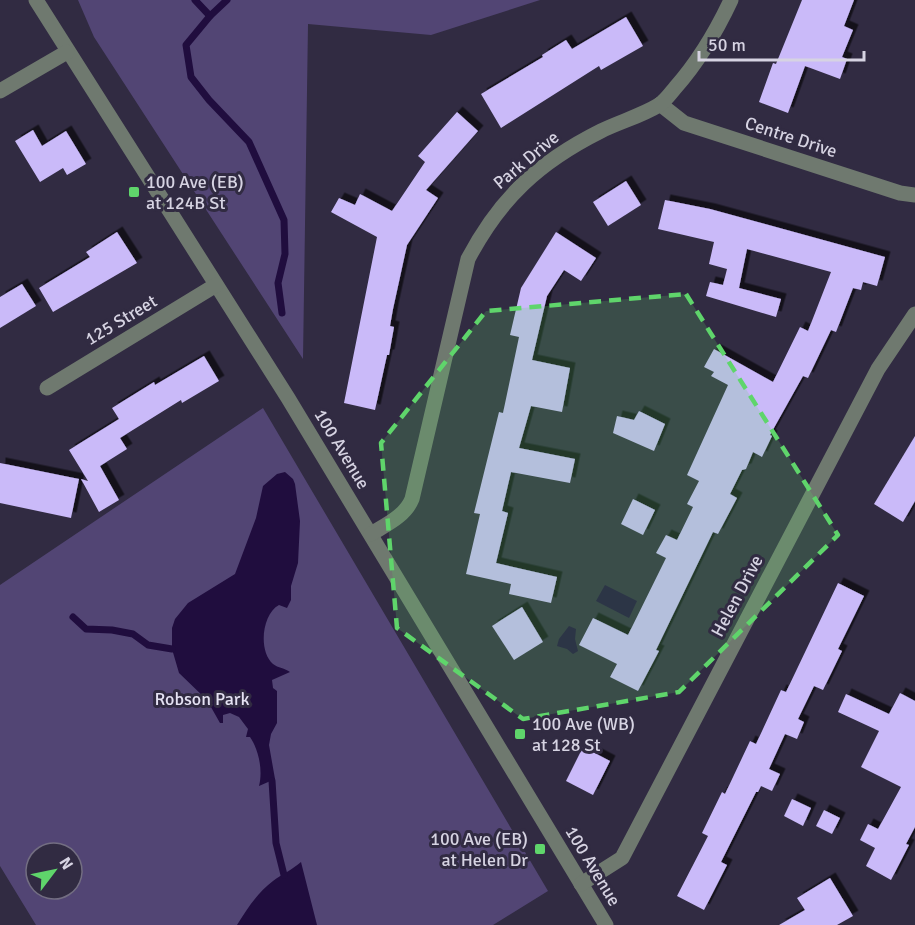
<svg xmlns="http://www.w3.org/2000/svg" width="915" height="925" font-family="Signika,sans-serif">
  <defs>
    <filter id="shadow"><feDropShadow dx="5.5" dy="-5.5" stdDeviation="0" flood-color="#0009"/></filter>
  </defs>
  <rect width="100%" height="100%" fill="#312b42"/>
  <g fill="#524574" fill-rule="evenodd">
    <path d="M78 0H540L431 35 308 24 303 359 94 37Z"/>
    <path d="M263 408 548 891 493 925H36L0 866V585ZM36 853H72V889H36Z"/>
  </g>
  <g fill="#200d3e">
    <path d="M285 472 293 479 295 484 300 521 298 563 291 586V600L287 608 279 605C262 614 258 651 273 664 278 668 285 668 290 672L272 680 273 688 277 691V723L271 734 269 745 275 779 259 786C263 771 259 750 250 737H246L248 729 239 717 230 713 223 715V723H220L207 700 179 673 172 649V628L175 619 188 603 235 574 256 518 263 486 277 474Z"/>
    <path d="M605 585 637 601 629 618 596 601Z"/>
    <path d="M569 626 576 629 575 639 578 651 573 654 567 649 557 646 559 639Z"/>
    <path d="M301 862 317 925H237C247 909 258 892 273 881 282 874 292 870 301 862Z"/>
  </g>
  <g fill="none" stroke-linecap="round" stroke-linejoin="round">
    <g stroke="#200d3e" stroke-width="7">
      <path d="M195 0 210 16"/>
      <path d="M227 0 210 16 186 45 191 77 209 100 249 142 284 220 285 254 278 283 282 313"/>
      <path d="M73 617 86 629 112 630 133 634 148 645 172 649"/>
      <path d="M272 781 276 843 284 875"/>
    </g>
  </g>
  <g fill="#cabaf9" filter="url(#shadow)">
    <path d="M802 0H854L844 26 853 30 842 57 847 59 840 79 805 66 788 113 759 102 773 63 776 64Z"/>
    <path d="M626 17 643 46 601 70 599 66 501 128 481 94 543 57 542 55 566 40 572 49Z"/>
    <path d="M457 112 478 131 426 190 438 198 407 245 393 309 390 326 394 327 389 355H387L375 410 344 403 377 237 331 212 339 198 355 205 360 194 392 211 425 162 418 156Z"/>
    <path d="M33 130 42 146 66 131 86 164 67 175 63 168 40 182 15 141Z"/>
    <path d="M626 181 641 205 608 226 593 202Z"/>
    <path d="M665 200 710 209 885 257 877 286 863 282 861 290 853 288 836 332 831 330 808 378 803 376 770 435 772 436 762 457 753 452 746 469 742 470 730 494 737 498 718 534 713 532 656 650 659 651 638 691 610 677 617 664 579 645 593 618 628 635 666 558 656 553 666 535 677 540 693 507 687 504 699 481 687 475 728 385 711 376 714 372 704 367 714 349 773 382 800 327 808 331 831 272 747 249 739 288 781 299 776 317 706 296 710 282 723 285 727 269 709 264 714 242 658 229Z"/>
    <path d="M117 232 137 263 53 312 39 288 90 257 86 252Z"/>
    <path d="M556 232 596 258 581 281 564 270 547 296 532 360 570 368 562 412 531 406 519 448 575 459 570 483 511 472 502 511 508 513 496 563 557 577 551 603 509 594 511 584 466 574 480 514 474 513 499 412 503 413 519 337 510 335 521 288Z"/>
    <path d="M22 284 36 306 0 328V297Z"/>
    <path d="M204 356 219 381 182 403 181 400 120 438 127 449 100 466 119 500 99 512 81 479 88 481 69 450 119 419 112 408 154 382 155 385Z"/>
    <path d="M639 411 665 424 654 451 613 433 617 416 634 420Z"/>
    <path d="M915 436V501L903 522 874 504Z"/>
    <path d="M0 463 79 479 71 518 0 503Z"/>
    <path d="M633 499 655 510 643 535 621 524Z"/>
    <path d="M838 583 864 596 838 649 842 651 823 690 814 686 798 719 804 722 797 739 785 734 769 769 780 774 772 791 761 786 758 792H756L721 862 727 865 704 910 677 896 708 836 702 833 722 792 725 794 750 741 756 744 781 690 786 692Z"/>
    <path d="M522 607 543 642 514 660 492 626Z"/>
    <path d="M900 693 915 701V827L906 844 909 845 891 880 866 866 875 848 860 840 868 824 878 829 901 787 861 767 879 731 838 712 846 694 889 714Z"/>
    <path d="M583 747 610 761 593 795 566 781Z"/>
    <path d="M792 799 811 808 803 826 784 816Z"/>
    <path d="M824 810 840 818 832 834 816 826Z"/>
    <path d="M830 878 853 916 837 925H779L805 910 797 898Z"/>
  </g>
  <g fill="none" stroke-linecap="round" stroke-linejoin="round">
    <g stroke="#6f796f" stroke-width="15">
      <path d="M36 0 288 398 606 925"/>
      <path d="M0 91 67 52"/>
      <path d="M660 104 684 123 900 193 915 195"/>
      <path d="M47 388 216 285"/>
      <path d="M371 534C387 524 405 516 412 499L468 259C500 198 539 162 601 131 619 122 641 116 659 105 665 101 670 94 675 88 698 62 716 32 731 0"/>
      <path d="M581 884 622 858 878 369 915 314"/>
    </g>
  </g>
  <path fill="#5fd56b" fill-opacity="0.2" stroke="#5fd56b" stroke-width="4.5" stroke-dasharray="12 8" stroke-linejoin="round" d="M686 294 838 535 679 692 523 719 397 628 381 443 486 311Z"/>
  <g fill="#5fd56b" stroke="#312b42" stroke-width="2">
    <rect x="128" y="186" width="12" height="12" rx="3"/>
    <rect x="514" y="728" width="12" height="12" rx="3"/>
    <rect x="534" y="843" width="12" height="12" rx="3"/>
  </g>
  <g text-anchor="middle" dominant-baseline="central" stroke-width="6" stroke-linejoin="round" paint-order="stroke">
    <g font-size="18" fill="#d6d3e2" stroke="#312b42">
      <text transform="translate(791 137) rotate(18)">Centre Drive</text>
      <text transform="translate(526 160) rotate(-40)">Park Drive</text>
      <text transform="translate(121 320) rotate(-31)">125 Street</text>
      <text transform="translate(342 449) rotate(59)">100 Avenue</text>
      <text transform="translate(737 596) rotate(-62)">Helen Drive</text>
      <text transform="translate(593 866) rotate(59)">100 Avenue</text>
    </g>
    <g font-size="18" fill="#d6d3e2" stroke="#312b42" text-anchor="start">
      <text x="146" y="182">100 Ave (EB)<tspan x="146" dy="21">at 124B St</tspan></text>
      <text x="532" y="724">100 Ave (WB)<tspan x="532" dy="21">at 128 St</tspan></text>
      <text x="528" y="839" text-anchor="end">100 Ave (EB)<tspan x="528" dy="21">at Helen Dr</tspan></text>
    </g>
    <g font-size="18" fill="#e5e2f3" stroke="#312b42">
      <text x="202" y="699">Robson Park</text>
    </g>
  </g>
  <g transform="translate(54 871) rotate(58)"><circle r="28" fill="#312b42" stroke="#736e82" stroke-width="1.5"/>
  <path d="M0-4.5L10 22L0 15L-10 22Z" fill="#5fd56b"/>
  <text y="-9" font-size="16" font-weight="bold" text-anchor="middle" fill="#d6d3e2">N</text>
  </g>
  <path d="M699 51v9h165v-9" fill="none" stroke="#d6d3e2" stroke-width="3"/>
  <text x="708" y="51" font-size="18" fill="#d6d3e2" stroke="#312b42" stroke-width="4.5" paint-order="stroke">50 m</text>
</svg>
